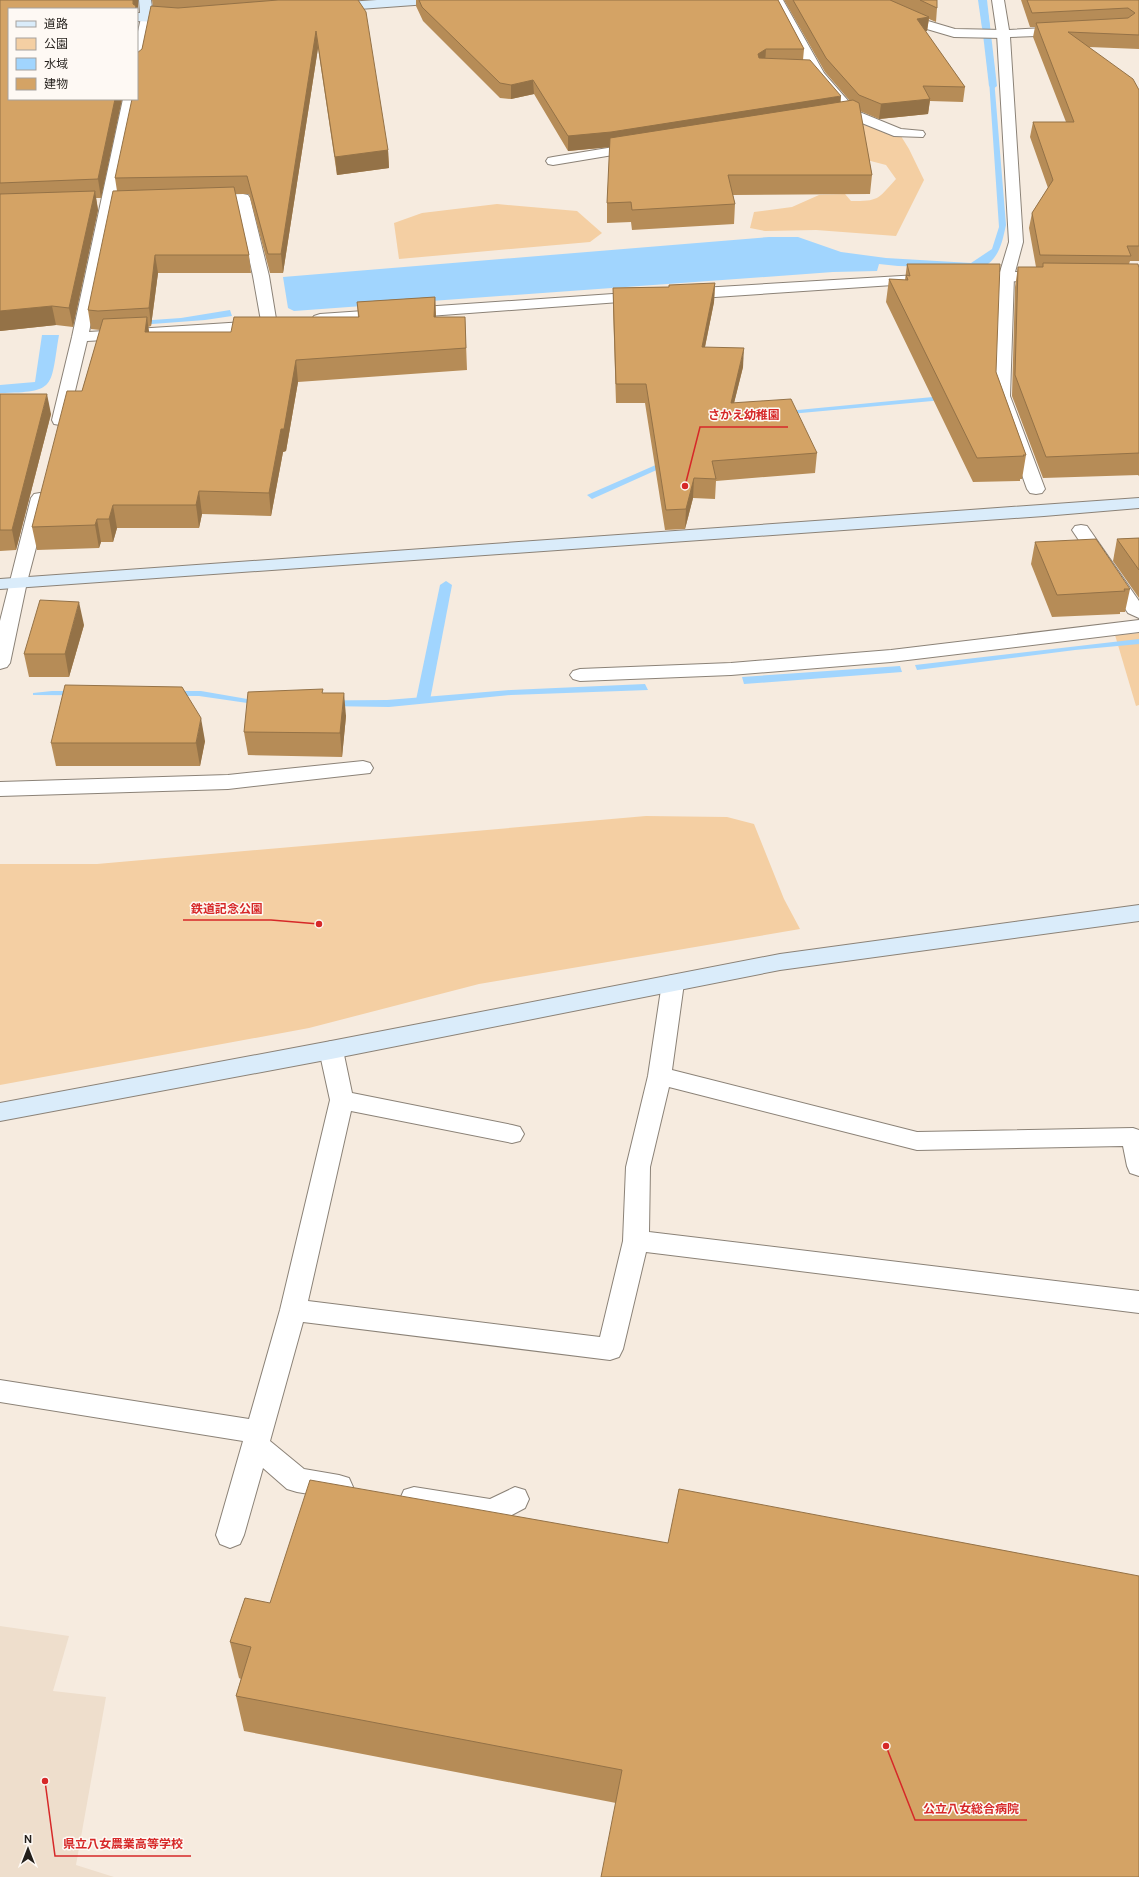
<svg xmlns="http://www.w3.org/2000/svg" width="1139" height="1877" font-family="'DM Sans','Noto Sans JP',sans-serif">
  <rect width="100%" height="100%" fill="#f6ebdf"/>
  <path fill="#eedecc" d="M0 1626 69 1636 53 1691 106 1697 76 1865 114 1877H0Z"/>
  <g fill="#f4cfa3">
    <path d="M871 120 896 128 909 149 924 180 896 236 816 230 765 231 750 228 754 212 792 207 819 195 845 194 851 201C879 201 877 200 896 179L886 165 863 159 773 152Z"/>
    <path d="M497 204 577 211 602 233 590 242 399 259 394 223 422 213Z"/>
    <path d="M1139 633V705L1136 706 1115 635Z"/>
    <path d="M646 816 727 817 754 824 784 899 800 929 479 984 309 1028 0 1085V864H97Z"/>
  </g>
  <g fill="#a1d5fe">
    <path d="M978 0H986L990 28H982Z"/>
    <path d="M988 65 993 66 1006 225C1002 243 999 259 982 268L898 266 879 264 877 271 833 272 294 311 288 308 283 277 769 237H798L841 252 886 258 971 263 992 249 999 227Z"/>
    <path d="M230 310 232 316 205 320 139 325 138 321 181 318Z"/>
    <path d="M42 335H59C50 388 57 392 0 393V385L35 382Z"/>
    <path d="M985 392 987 396 779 415 592 499 587 495 777 412Z"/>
    <path d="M1139 639V644L1075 650 917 670 915 665Z"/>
    <path d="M900 666 902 672 744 684 742 677Z"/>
    <path d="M645 684 648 690 511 695 389 707 262 705 199 696 33 695V693L52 691H201L259 701 387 700 511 690Z"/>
  </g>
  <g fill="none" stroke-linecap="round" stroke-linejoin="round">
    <g fill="#a1d5fe" fill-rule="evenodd">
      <path d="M979 0H987L997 86 993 89 989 86Z"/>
      <path d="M446 581 452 585 430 700 428 703H418L416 700 440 585Z"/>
    </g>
    <defs>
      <g id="lane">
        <path d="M771 0H783L824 73 857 111 901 129 923 131 925 134 923 137 894 136 847 117 811 75Z"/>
        <path d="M842 0H865L899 7 928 21 955 29 1003 30 1009 34 1003 38 954 37 920 27 891 13 844 3Z"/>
        <path d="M638 143 643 144 645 147 643 150 553 165 548 164 546 161 548 158 553 157Z"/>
        <path d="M1006 271 1011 273 1014 276 1010 396 1045 489 1042 493 1036 494 1030 493 1027 489 994 396 998 276 1001 273Z"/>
        <path d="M1081 525 1087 526 1139 601V618L1128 613 1072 530 1075 526Z"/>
        <path d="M1139 620V632L891 662 731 675 580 681 573 679 570 675 573 671 580 669 731 663 891 650Z"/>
        <path d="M363 761 370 763 373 768 370 773 228 789 0 796V782L228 775Z"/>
        <path d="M673 975 681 977 684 983 672 1070 917 1132 1133 1128 1139 1130V1176L1130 1173 1127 1166 1123 1146 917 1150 669 1087 650 1167 649 1232 1139 1291V1313L646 1252 623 1349 619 1357 610 1360 303 1322 270 1441 304 1469 339 1475 349 1478 353 1487 349 1496 339 1499 297 1492 287 1489 263 1468 244 1535 240 1544 230 1548 220 1544 216 1535 243 1441 0 1402V1380L249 1419 280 1310 330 1100 319 1050 323 1044 331 1041 339 1044 343 1050 352 1093 512 1125 520 1127 524 1134 520 1141 512 1143 351 1111 308 1301 600 1337 623 1241 626 1167 648 1076 662 983 665 977Z"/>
        <path d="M414 1487 490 1499 515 1487 525 1490 529 1499 525 1508 493 1525 414 1511 404 1508 400 1499 404 1490Z"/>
      </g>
      <g id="street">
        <path d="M992 0H1004L1009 30 1064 27 1070 31 1064 35 1010 37 1023 242 1015 272 1051 273 1054 276 1051 279 1046 281 970 282 965 280 962 277 965 274 1000 272 1009 242 997 34Z"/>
        <path d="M147 14 153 18 143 66 137 70V36L141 18Z"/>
        <path d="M123 99H137L89 332 261 321 253 276 237 202H202L200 199 202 196 207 195 243 194 248 195 250 198 269 276 277 325 275 328 262 331 87 341 68 420 66 424 60 425 54 424 52 420 72 337Z"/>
        <path d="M918 275 923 277 926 280 923 283 685 299 680 297 677 294 680 291 685 289Z"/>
        <path d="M642 292 647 294 650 297 647 300 320 324 314 322 312 319 314 316 320 314Z"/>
        <path d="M40 493 46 494 49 498 27 582 10 663 7 667 0 669V621L31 498 34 494Z"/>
      </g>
      <g id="secondary">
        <path d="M139 0H151L153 14 178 15 184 19 178 23 137 21V13H140Z"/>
        <path d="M377 0H434L428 4 332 11 326 7 332 3Z"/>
        <path d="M1139 498V508L1044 516 0 589V579Z"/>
        <path d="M1139 905V921L780 970 331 1059 0 1121V1103L331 1041 780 954Z"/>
      </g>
    </defs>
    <use href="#lane" stroke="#8b8277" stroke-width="2"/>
    <use href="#street" stroke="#8b8277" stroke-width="2"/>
    <use href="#secondary" stroke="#8b8277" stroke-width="2"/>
    <use href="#lane" fill="#fff" fill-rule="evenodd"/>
    <use href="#street" fill="#fff" fill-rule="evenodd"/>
    <use href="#secondary" fill="#daecfa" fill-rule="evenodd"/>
  </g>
  <g fill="#b68c57">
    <path d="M0 0H138V12L9 9 122 99 101 198H96L98 210 73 327 56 325 0 331Z"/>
    <path d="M152 0H358L388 150 389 168 337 175 318 48 283 273H270L249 194H235L249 255 251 273H158L151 326 148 327 149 332H231L358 317 357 302 435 297 436 317H465L467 370 298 382 286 451 283 452 271 516 202 514 199 528H117L113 542H101L99 548 37 550 32 527 82 391 100 330 91 329 88 310 117 191 115 178 137 99 142 49 153 6Z"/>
    <path d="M416 0H778L804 49 803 60 841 102 850 101 825 72 784 0H948H937V8L936 22 929 19 927 31H925L965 87 963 102 930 101 928 114 879 119 860 111 872 175 870 194 733 195 735 204 734 224 632 230 631 222 607 223V203L610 147 568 151 534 94 511 99 500 98 423 21 416 6Z"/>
    <path d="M1021 0H1139V49L1089 47 1139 90V261H1130L1129 264 1139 268V476L1138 475 1043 478 1012 396 1015 287 1018 267H1036L1029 228 1032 213 1048 188 1030 137 1033 122H1066L1033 37 1035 27H1030Z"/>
    <path d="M907 264 996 372 1026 455 1022 479H1020V481L973 482 886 302 889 279 905 280Z"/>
    <path d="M715 283 714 302 705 347 743 367 734 403 817 453 815 473 716 481 715 499 693 498 685 529 665 530 645 403H616L613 307V288L669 287Z"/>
    <path d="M0 394 51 414 16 550 0 551Z"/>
    <path d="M1139 538V598L1113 561 1117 539Z"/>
    <path d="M1035 542 1130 589 1125 612H1120V614L1052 617 1031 564Z"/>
    <path d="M84 625 69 677H29L24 654Z"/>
    <path d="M324 693 346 716 342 757 248 755 244 732Z"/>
    <path d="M205 741 200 766H56L51 743Z"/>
    <path d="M668 1543 616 1803 244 1731 236 1696 241 1679 239 1678 230 1642 270 1603Z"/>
  </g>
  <g fill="#947247">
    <path d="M133 0H138V12H137V9H134Z"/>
    <path d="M137 12 138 23 137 29Z"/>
    <path d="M929 17 927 31 915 33 917 19Z"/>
    <path d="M316 31 318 48 283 273 281 254Z"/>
    <path d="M766 49 765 64 758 69V54Z"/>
    <path d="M533 80 534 94 511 99V85Z"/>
    <path d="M841 96 840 111 610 147 568 151V136Z"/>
    <path d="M115 99H122L101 198 98 179Z"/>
    <path d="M930 99 928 114 879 119 881 104Z"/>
    <path d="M388 150 389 168 337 175 335 157Z"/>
    <path d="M95 191 98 210 73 327 69 308Z"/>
    <path d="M155 255 158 273 151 326 149 308Z"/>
    <path d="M715 283 714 302 701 366 702 347Z"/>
    <path d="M435 297 436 319 434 317Z"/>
    <path d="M52 306 56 325 0 331V311Z"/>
    <path d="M147 317 150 339 145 332Z"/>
    <path d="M744 348 743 367 729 423 731 403Z"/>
    <path d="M296 360 298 382 286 451 283 452 271 516 269 493 281 429Z"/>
    <path d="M47 394 51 414 16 550 12 530Z"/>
    <path d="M694 478 693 498 685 529 686 509Z"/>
    <path d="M199 491 202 514 199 528 196 505Z"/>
    <path d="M113 505 117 528 113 542 109 519Z"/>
    <path d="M97 519 101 542 99 548 95 525Z"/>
    <path d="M79 602 84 625 69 677 65 654Z"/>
    <path d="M344 693 346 716 342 757 340 733Z"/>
    <path d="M201 718 205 741 200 766 196 743Z"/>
  </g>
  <g fill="#d4a365" stroke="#947247">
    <path d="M0 0H133V4L136 6 135 9H9V99H115L98 179 0 183Z"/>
    <path d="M278 0H358L366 12 388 150 335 157 316 31 281 254H268L247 176 115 178 132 99H137V53L142 49 151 6 178 8Z"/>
    <path d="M419 0H778L804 49H766L758 54 759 58 810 60 841 96 611 132 568 136 533 80 511 85 500 83 422 7Z"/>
    <path d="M793 0H890L929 17 917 19 965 87 923 86 930 99 881 104 859 95 826 58Z"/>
    <path d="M920 0H937V8Z"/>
    <path d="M1027 0H1139V35L1068 32 1133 79 1139 90V246H1127L1131 256 1040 255 1032 213 1053 180 1033 122H1074L1036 23 1128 18 1135 13 1128 8 1032 13Z"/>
    <path d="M853 100 859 103 872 175H728L735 204 632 210 631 202 607 203 610 138Z"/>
    <path d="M234 187 249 255H155L149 308 98 311 88 310 113 191Z"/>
    <path d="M95 191 69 308 52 306 0 311V194Z"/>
    <path d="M1043 263 1138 264 1139 268V453L1046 457 1015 375 1018 267H1043Z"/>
    <path d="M907 264H1000L996 372 1026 455H1023L1024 456 977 458 889 279 908 280 906 275 910 276Z"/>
    <path d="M715 283 702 347 744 348 731 403 791 399 817 453 712 461 716 479 694 478 686 509 666 510 646 384H616L613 288 669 287V285Z"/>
    <path d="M435 297 434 317H465L466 348 296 360 284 429H281L269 493 199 491 196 505H113L109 519H97L95 525 32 527 67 391H82L103 319 147 317 145 332H231L234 317H359L357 302Z"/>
    <path d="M0 394H47L12 530H0Z"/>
    <path d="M1139 538V570L1117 539Z"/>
    <path d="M1096 539 1130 589H1124L1125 591 1057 595 1035 542Z"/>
    <path d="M40 600 79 602 65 654H24Z"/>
    <path d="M65 685 182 687 201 718 196 743H51Z"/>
    <path d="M323 689 322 693H344L340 733 244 732 248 692Z"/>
    <path d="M310 1480 668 1543 679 1489 1139 1576V1877H601L622 1770 236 1696 251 1647 230 1642 245 1598 270 1603Z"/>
  </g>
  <path fill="none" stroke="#d62828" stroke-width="1.5" d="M685 486L700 427H788M319 924L271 920H183M886 1746L915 1820H1027M45 1781L55 1856H191"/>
  <g fill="#d62828" stroke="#fef9f4" stroke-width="1.5">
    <circle cx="685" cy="486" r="4"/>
    <circle cx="319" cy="924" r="4"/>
    <circle cx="886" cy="1746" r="4"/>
    <circle cx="45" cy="1781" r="4"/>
  </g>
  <g font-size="12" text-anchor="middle" font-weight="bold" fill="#d62828" stroke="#fef9f4" stroke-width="3" stroke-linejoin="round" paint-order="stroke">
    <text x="744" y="419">さかえ幼稚園</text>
    <text x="227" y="913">鉄道記念公園</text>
    <text x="971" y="1813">公立八女総合病院</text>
    <text x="123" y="1848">県立八女農業高等学校</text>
  </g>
  <rect x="8" y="8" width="130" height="92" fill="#fef9f4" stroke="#a6a29d"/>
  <rect x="16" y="21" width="20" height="6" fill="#daecfa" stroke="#a6a29d"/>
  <text x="44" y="28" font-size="12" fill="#231f1b">道路</text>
  <rect x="16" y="38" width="20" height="12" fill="#f4cfa3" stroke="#a6a29d"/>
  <text x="44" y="48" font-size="12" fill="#231f1b">公園</text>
  <rect x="16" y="58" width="20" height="12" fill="#a1d5fe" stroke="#a6a29d"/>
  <text x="44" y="68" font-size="12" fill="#231f1b">水域</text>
  <rect x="16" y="78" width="20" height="12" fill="#d4a365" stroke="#a6a29d"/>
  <text x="44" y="88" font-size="12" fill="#231f1b">建物</text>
  <g transform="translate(28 1849)" stroke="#fef9f4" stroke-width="3" paint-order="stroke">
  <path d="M0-3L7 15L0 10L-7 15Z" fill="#231f1b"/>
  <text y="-6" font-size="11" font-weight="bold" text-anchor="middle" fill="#231f1b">N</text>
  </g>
</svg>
